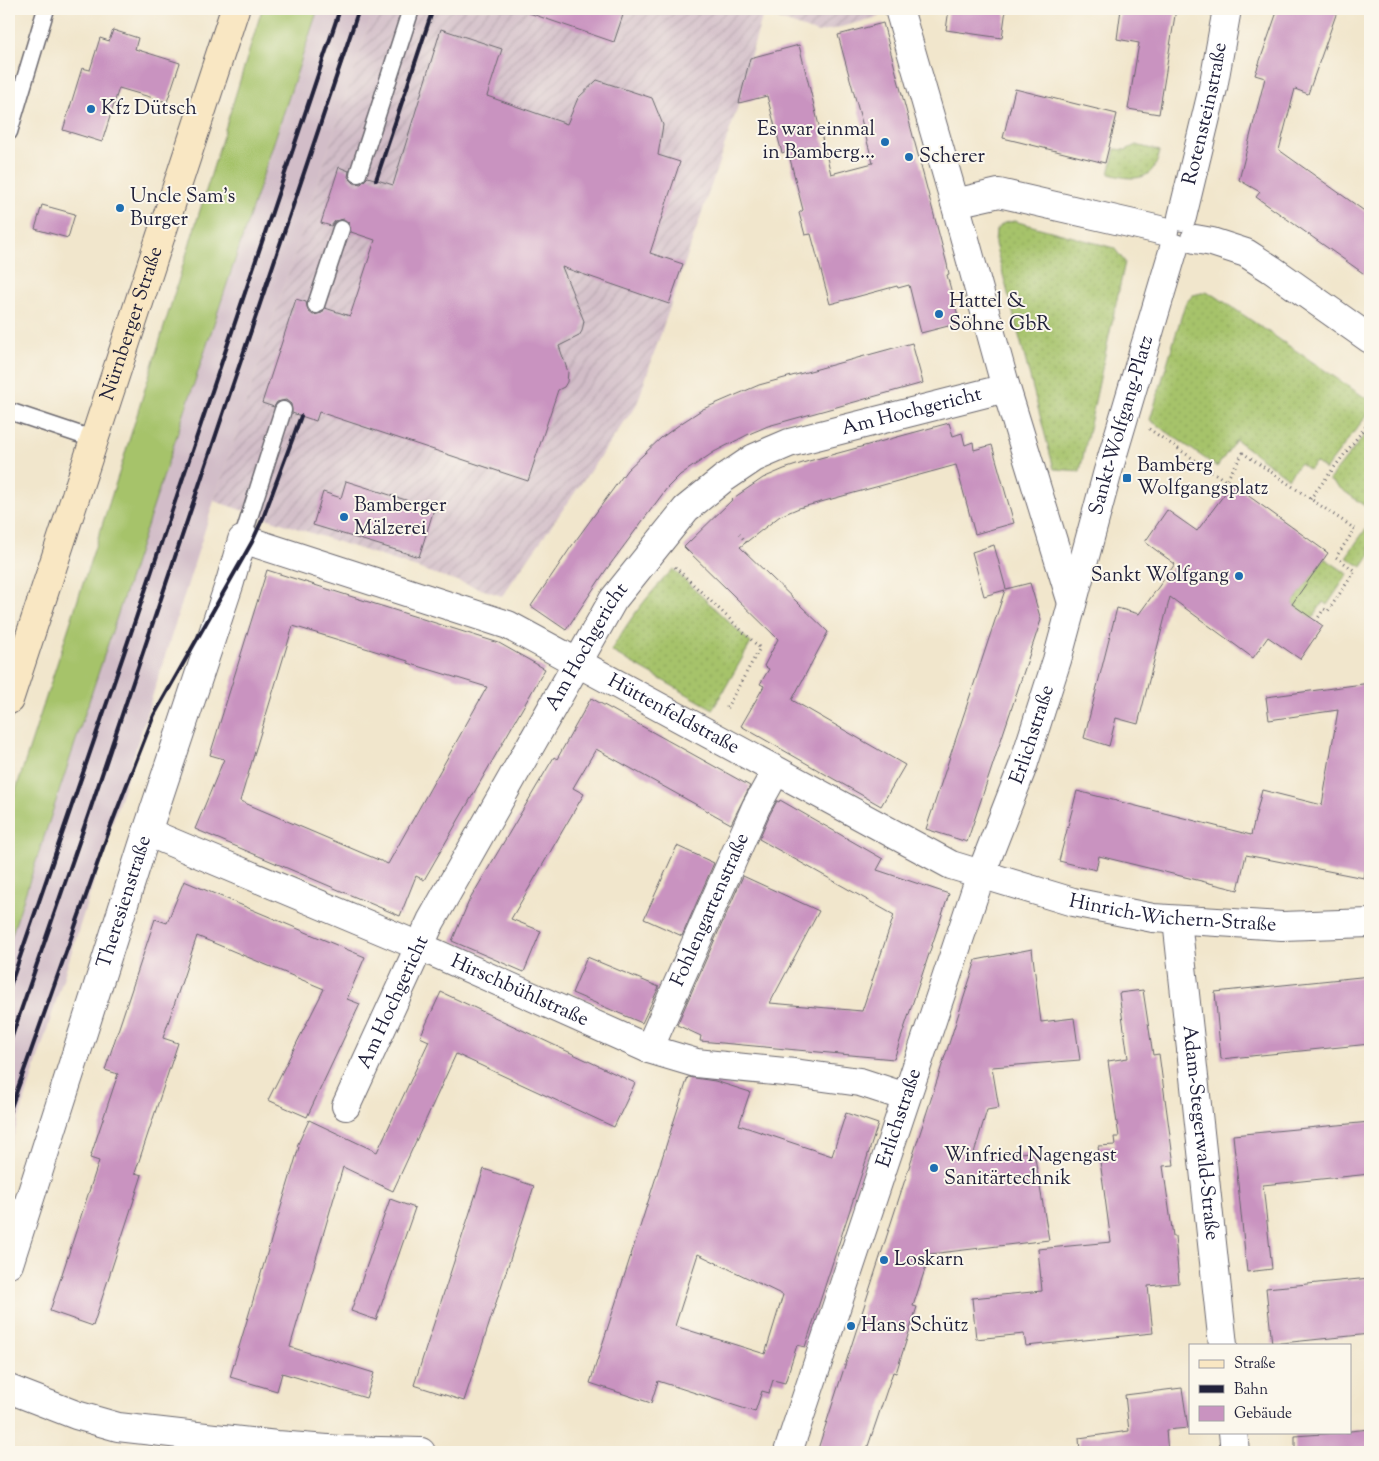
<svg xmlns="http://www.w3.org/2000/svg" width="1379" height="1461" font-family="'Sorts Mill Goudy',serif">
  <defs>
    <pattern id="industrial-furrows" width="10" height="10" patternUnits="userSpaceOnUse" patternTransform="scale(1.25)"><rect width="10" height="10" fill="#d2bdc8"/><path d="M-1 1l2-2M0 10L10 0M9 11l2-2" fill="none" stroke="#b4a2ad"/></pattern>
    <pattern id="grass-dots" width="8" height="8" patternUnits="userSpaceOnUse" patternTransform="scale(1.25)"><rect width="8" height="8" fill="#a6c36a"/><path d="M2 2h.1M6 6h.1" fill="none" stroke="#8fa75d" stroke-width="1.8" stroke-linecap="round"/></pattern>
  </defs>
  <rect width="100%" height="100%" fill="#fbf7ec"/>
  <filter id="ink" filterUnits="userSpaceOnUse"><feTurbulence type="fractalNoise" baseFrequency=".02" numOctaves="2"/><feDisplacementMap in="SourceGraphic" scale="10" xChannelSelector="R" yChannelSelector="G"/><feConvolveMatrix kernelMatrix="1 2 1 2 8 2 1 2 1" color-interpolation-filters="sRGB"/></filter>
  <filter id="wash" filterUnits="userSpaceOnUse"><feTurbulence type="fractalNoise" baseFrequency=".0096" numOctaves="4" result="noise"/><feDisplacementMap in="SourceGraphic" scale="20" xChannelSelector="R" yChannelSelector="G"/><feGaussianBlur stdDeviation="1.12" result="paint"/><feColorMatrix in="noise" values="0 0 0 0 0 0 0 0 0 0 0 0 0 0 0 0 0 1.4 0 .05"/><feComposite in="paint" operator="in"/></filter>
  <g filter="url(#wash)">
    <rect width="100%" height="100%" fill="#f1e6cc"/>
    <path fill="url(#industrial-furrows)" d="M374 9H877L879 17 818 33 763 14 750 58 739 103 637 404 502 596 214 501Z"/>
    <path fill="#d2bdc8" d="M318 9H374L214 501 9 1150V943Z"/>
    <g fill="url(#grass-dots)" stroke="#647252">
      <path d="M1136 145 1160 151C1154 182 1135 181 1109 174L1115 149 1126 150Z"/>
      <path d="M1014 221 1114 248 1125 262 1080 471 1054 469 995 244 996 230 1004 223Z"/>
      <path d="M1206 292 1217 297 1370 401V411L1325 470 1316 462 1309 470 1300 463 1288 478 1236 440 1217 467 1150 420 1185 304 1193 295Z"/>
      <path d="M1370 428V510L1329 480Z"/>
      <path d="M1370 523V555L1362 567 1346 557Z"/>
      <path d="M1324 558 1348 574 1327 605 1323 602 1312 619 1292 604Z"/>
      <path d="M673 569 751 643 713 709 611 651C628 620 649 594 673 569Z"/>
    </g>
    <path fill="#a6c36a" stroke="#647252" d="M262 9H318L9 943V811L119 473Z"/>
    <g id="blocks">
      <g fill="#c993c0" fill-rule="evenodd">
        <path d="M529 9H625L614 42 529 13Z"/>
        <path d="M949 9H1006L1002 38 946 30Z"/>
        <path d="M1121 9H1176L1159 114 1128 109 1139 43 1117 39Z"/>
        <path d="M1278 9H1338L1308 94 1295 89 1279 150 1370 215V278L1256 197 1260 192 1239 180 1265 78 1255 75Z"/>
        <path d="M883 23 947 264 949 274 947 275 960 323 921 333 909 285 898 288 897 286 830 304 811 234 805 235 799 213 803 210 788 151 782 153 767 96 739 103 750 58 799 45 831 174 873 163 838 35Z"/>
        <path d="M441 29 502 49 487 96 567 124 578 98 597 80 652 98 663 125 658 155 680 162 650 253 683 264 669 304 562 267 584 321 582 331 579 336 559 346 568 372 567 382 564 387 558 390 528 481 319 412 316 421 292 413 291 404 286 400 277 402 274 407 262 403 296 299 306 302 308 311 313 315 322 313 325 308 350 316 375 240 351 232 349 223 344 219 335 221 331 226 321 223 339 167 349 171 348 177 354 183 361 184 368 177 393 185Z"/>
        <path d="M113 30 138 38 135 49 180 63 167 102 119 88 102 142 63 130 82 68 90 70 100 38 109 41Z"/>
        <path d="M1015 89 1117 114 1105 163 1003 138Z"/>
        <path d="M42 205 75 214 68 238 35 229Z"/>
        <path d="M912 343 923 383 768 426 749 434 714 452 680 475 667 488 606 570 566 630 531 606 571 547 627 470 661 438 683 422 703 409 759 385Z"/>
        <path d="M949 423 953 436 962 433 965 445 973 442 974 450 992 445 1014 523 975 534 956 465 799 508 780 516 740 547 828 632 792 700 905 765 881 806 741 726 764 686 760 684 769 669 764 666 778 639 684 547 735 497 763 478 784 469 809 461Z"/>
        <path d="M346 481 434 509 419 557 313 525 323 492 341 498Z"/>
        <path d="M1232 484 1328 553 1292 604 1323 626 1300 659 1268 637 1253 658 1170 597 1138 724 1116 718 1109 746 1084 738 1117 608 1139 614 1175 564 1145 542 1167 510 1197 531Z"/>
        <path d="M994 545 1006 589 1030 583 1041 620 967 842 926 829 1005 590 984 596 972 552Z"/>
        <path d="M267 570 499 643 545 669 424 880 416 876 400 916 195 829 224 759 210 755ZM293 626 408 661V663L487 687 388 864 240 801Z"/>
        <path d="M1370 683V845L1364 878 1246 855 1238 890 1099 856 1096 870 1059 861 1077 791 1251 835 1262 790 1322 805 1338 710 1269 720 1266 697Z"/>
        <path d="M591 698 750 786 731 824 596 749 573 788 584 794 511 919 541 931 524 972 452 941 469 901 554 757 557 759Z"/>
        <path d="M780 800 883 859 877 870 949 894 894 1059 700 1041 701 1036 677 1025 743 876 819 911 770 1003 862 1011 894 915 759 839 770 814 777 801 779 802Z"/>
        <path d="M677 846 714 863 682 936 644 919Z"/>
        <path d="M184 881 365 957 347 999 360 1004 307 1117 268 1100 324 989 197 936 163 1038 178 1043 135 1173 142 1175 93 1326 50 1311 99 1161 90 1158 118 1074 105 1070 155 919 167 923Z"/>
        <path d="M1032 949 1041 1022 1074 1018 1080 1060 992 1067 999 1108 987 1110 973 1156 1034 1152 1049 1240 930 1254 913 1306 917 1307 896 1373 893 1372 866 1452H817L976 960Z"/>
        <path d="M587 957 659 987 642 1023 572 993Z"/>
        <path d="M1370 976V1044L1221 1059 1215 992Z"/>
        <path d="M1143 990 1153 1055 1159 1054 1174 1165 1163 1166 1173 1236H1175L1179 1283 1148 1286 1153 1333 1026 1346 1024 1334 976 1339 972 1298 1042 1291 1038 1249 1111 1242 1098 1146 1115 1145 1114 1137H1119L1108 1061 1128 1058 1119 993Z"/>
        <path d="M441 992 635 1083 614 1127 456 1054 393 1191 343 1167 290 1347 374 1373 366 1398 282 1373 277 1391 230 1377 299 1147 297 1146 309 1120 377 1152 429 1041 420 1037Z"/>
        <path d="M688 1077 715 1081 750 1092 739 1125 832 1156 846 1113 878 1124 805 1347 797 1345 785 1383 773 1380 769 1393 762 1391 755 1412 658 1381 651 1403 590 1383ZM698 1254 783 1295 765 1354 675 1326Z"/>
        <path d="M1370 1122V1174L1263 1185 1272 1269 1247 1272 1233 1135Z"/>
        <path d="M484 1169 534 1186 464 1401 414 1385Z"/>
        <path d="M390 1199 415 1208 376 1320 351 1311Z"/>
        <path d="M1370 1278V1334L1272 1344 1266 1288Z"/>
        <path d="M1182 1388 1188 1428 1166 1430 1168 1452H1080L1079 1438 1129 1431 1125 1395Z"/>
        <path d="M1370 1429V1452H1295V1436L1350 1432V1431Z"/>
      </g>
    </g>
  </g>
  <g filter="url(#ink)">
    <use href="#blocks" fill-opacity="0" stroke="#6a676e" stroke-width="1"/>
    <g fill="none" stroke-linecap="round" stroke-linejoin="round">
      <defs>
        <g id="lane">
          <path d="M9 132 46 9"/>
          <path d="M358 174 411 9"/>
          <path d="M316 305 341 229"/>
          <path d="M9 411 93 439"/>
          <path d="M242 540 283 410"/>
        </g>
        <g id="street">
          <path d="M899 9 955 203 1006 388 1072 603"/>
          <path d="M955 203 999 193 1164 231"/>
          <path id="s1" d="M1182 217 1213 88 1227 9"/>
          <path d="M1195 239 1212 242 1246 253 1271 269 1370 339"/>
          <path id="s2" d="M147 832 419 946 649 1049 696 1063 794 1073 860 1082 906 1097"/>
          <path id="s3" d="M1177 920 1223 1345"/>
          <path id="s4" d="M649 1049 756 807 776 771"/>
          <path id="s5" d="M346 1106 431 921 613 600 686 509 723 479 754 458 789 443 1006 388"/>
          <path id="s6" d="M9 1264 147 832 230 582 242 540 252 542 508 625 951 865 1073 902 1153 918 1282 926 1370 923"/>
          <path d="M9 1389 76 1415 118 1427 277 1445 340 1450 421 1452"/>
          <path d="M1233 1432 1235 1452"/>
          <path id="s7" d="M788 1452 981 874 1023 766 1057 660 1108 471 1174 248"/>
        </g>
        <g id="secondary">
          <path id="s8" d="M9 700 235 9"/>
        </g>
      </defs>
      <use href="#lane" stroke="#6a676e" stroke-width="19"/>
      <use href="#street" stroke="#6a676e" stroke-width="30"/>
      <use href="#secondary" stroke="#6a676e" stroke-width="30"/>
      <g stroke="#6a676e" stroke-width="3" stroke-dasharray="1 4" stroke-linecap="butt">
        <path d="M1149 429 1226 481 1243 453 1355 529 1336 557 1355 571 1328 611 1324 609 1316 621"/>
        <path d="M1310 499 1370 421"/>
        <path d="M739 534 748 544"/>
        <path d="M675 567 760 648 725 711"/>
      </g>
      <use href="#lane" stroke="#fff" stroke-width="16"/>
      <use href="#street" stroke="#fff" stroke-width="28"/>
      <use href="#secondary" stroke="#f9e7c3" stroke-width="28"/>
      <g stroke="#22223b" stroke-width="4">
        <path d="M376 180 433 9"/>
        <path d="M9 989 136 618 340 9"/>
        <path d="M9 1045 89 813 359 9"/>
        <path d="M9 1113 110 828 154 715 252 542 263 518 301 416"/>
      </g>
    </g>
  </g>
  <g fill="#1f6fb2" stroke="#fbf7ec" stroke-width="2">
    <circle cx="91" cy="109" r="5"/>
    <circle cx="885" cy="142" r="5"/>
    <circle cx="909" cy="157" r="5"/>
    <circle cx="120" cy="208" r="5"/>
    <circle cx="939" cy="314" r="5"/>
    <rect x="1122" y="473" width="10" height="10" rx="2.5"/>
    <circle cx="344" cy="517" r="5"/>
    <circle cx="1239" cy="576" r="5"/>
    <circle cx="934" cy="1168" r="5"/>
    <circle cx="884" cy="1260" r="5"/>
    <circle cx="851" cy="1326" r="5"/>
  </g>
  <g text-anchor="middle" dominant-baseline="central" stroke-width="4" stroke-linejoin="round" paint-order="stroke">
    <g font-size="20" fill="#22223b" stroke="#fbf7ec" text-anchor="start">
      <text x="101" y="109">Kfz Dütsch</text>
      <text x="875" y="130" text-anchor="end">Es war einmal<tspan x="875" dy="23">in Bamberg...</tspan></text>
      <text x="919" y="157">Scherer</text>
      <text x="130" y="197">Uncle Sam's<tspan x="130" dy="23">Burger</tspan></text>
      <text x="949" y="302">Hattel &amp;<tspan x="949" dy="23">Söhne GbR</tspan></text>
      <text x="1137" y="466">Bamberg<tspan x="1137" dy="23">Wolfgangsplatz</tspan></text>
      <text x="354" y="506">Bamberger<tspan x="354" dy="23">Mälzerei</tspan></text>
      <text x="1229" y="576" text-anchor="end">Sankt Wolfgang</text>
      <text x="944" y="1156">Winfried Nagengast<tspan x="944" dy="23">Sanitärtechnik</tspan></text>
      <text x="894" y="1260">Loskarn</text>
      <text x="861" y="1326">Hans Schütz</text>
    </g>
    <g font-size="20" fill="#22223b" stroke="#fbf7ec">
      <text stroke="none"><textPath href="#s1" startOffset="106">Rotensteinstraße</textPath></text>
      <text stroke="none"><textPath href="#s8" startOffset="396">Nürnberger Straße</textPath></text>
      <text stroke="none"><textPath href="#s5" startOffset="939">Am Hochgericht</textPath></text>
      <text stroke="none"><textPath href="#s7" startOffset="1080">Sankt-Wolfgang-Platz</textPath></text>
      <text stroke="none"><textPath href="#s5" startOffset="519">Am Hochgericht</textPath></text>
      <text stroke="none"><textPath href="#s6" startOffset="1228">Hüttenfeldstraße</textPath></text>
      <text stroke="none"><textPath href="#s7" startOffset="758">Erlichstraße</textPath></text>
      <text stroke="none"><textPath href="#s6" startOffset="380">Theresienstraße</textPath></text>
      <text stroke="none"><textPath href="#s4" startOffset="152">Fohlengartenstraße</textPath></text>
      <text stroke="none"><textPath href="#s6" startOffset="1772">Hinrich-Wichern-Straße</textPath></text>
      <text stroke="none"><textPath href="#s2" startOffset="405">Hirschbühlstraße</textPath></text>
      <text stroke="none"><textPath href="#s5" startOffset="114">Am Hochgericht</textPath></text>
      <text stroke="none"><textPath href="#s7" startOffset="352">Erlichstraße</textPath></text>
      <text stroke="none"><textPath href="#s3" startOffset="214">Adam-Stegerwald-Straße</textPath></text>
    </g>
  </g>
  <rect width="1379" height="1461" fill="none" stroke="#fbf7ec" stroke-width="30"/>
  <rect x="1189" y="1344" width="162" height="90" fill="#fbf7ec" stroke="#a4a2a5"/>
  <rect x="1199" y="1360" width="25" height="8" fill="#f9e7c3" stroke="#a4a2a5"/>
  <text x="1234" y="1368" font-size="15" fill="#22223b">Straße</text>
  <rect x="1199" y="1385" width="25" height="8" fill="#22223b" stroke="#a4a2a5"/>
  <text x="1234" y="1394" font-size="15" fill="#22223b">Bahn</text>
  <rect x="1199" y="1406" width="25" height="15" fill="#c993c0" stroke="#a4a2a5"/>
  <text x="1234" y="1418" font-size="15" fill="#22223b">Gebäude</text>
</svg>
